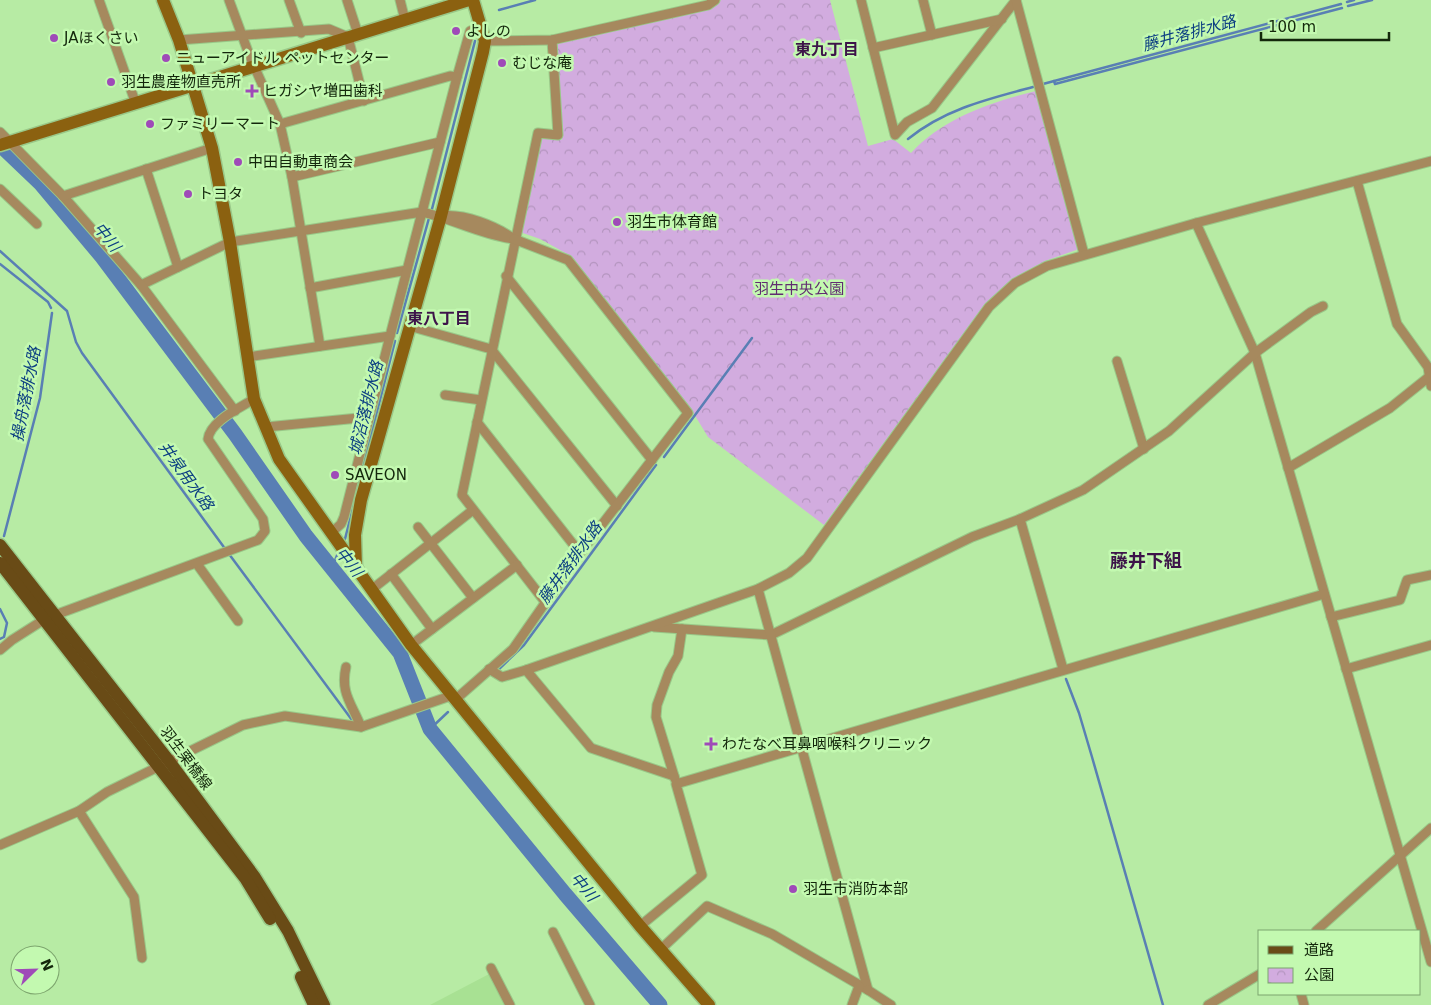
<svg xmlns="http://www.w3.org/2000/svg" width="1431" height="1005" font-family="'DejaVu Sans','Noto Sans JP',sans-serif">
  <defs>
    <pattern id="park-crowns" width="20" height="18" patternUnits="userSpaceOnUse" patternTransform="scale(1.25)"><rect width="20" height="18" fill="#d2acdf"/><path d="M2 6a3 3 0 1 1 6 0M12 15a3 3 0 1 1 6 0" fill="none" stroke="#b394be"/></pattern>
  </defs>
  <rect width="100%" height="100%" fill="#b7eba4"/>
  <path fill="#a8e193" d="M491 973 507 1005H430Z"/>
  <path fill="url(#park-crowns)" d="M721 0H830L868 146 893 139 911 153C943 118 991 102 1036 91L1079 249 1045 261 1014 278 985 304 824 525 708 437 691 409 571 256 540 239 520 232 542 137 562 140 556 42 710 8Z"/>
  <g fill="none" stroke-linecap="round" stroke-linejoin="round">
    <g stroke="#597fb4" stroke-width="2.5">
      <path d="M1347 2 1354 0"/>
      <path d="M1348 6 1372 0"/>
      <path d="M499 10 535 0"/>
      <path d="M1054 81 1055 84 1342 8"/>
      <path d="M1043 84 1341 4"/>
      <path d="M908 139C945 109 988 99 1033 87"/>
      <path d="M432 209 475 41"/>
      <path d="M0 251 67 311 76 342 82 353 226 550"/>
      <path d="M0 264 48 302 51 308"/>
      <path d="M397 333 429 218"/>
      <path d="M664 457 752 338"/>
      <path d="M357 490 395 341"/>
      <path d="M4 536 40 398 52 313"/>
      <path d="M345 539 355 500"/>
      <path d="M229 554 352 720"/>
      <path d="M332 568 338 553"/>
      <path d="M0 609 7 623 4 637 0 639"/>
      <path d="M498 670 524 645 656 465"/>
      <path d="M1066 679 1079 713 1092 757 1163 1005"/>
      <path d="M430 729 448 712"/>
    </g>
    <path stroke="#597fb4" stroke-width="15" d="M0 145 40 183 102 257 235 434 306 536 400 653 430 729 565 894 660 1005"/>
    <defs>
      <g id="street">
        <path d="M99 0 136 104"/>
        <path d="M229 0 250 57 280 124 292 177 320 346"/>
        <path d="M289 0 301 33"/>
        <path d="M347 0 358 34"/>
        <path d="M400 0 405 20"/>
        <path d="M861 0 895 135 907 122 932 108 1016 0"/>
        <path d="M923 0 932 35"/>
        <path d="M1016 0 1084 254"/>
        <path d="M179 40 329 29 348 37 364 101"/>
        <path d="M485 41 552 40 708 5 715 0"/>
        <path d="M873 48 1002 19"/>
        <path d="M280 124 450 76 457 77 470 31 480 27"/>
        <path d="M0 132 63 196 141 285 230 242 422 212C453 219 482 235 514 239 496 226 464 213 441 216"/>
        <path d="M146 169 178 267"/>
        <path d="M292 177 440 142"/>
        <path d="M1357 181 1397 324 1428 367 1431 386"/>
        <path d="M0 189 37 224"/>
        <path d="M63 196 212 148"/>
        <path d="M1196 223 1255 353 1431 962"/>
        <path d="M506 276 652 460"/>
        <path d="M141 285 235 411"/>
        <path d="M310 288 407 270"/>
        <path d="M409 326 491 349 617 506"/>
        <path d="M247 357 390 336 457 77"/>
        <path d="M1117 361 1144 449"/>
        <path d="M445 395 481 400"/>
        <path d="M477 422 580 553"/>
        <path d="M266 427 369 417"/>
        <path d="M1288 468 1390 408 1430 376"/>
        <path d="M1020 519 1063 669"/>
        <path d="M418 527 473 598"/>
        <path d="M331 533 341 524 344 517 390 336"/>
        <path d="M197 564 238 621"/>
        <path d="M391 574 432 629"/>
        <path d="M371 590 473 510"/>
        <path d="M546 603 462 495 538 133 558 135 552 40"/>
        <path d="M55 615 258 540 265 531 263 519 208 439C210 421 240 408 254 399"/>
        <path d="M1331 617 1400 600 1407 580 1431 575"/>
        <path d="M654 627 771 635 972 537 1020 519 1083 490 1169 431 1255 353 1311 312 1323 306"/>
        <path d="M411 645 517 565"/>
        <path d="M0 650 12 640 45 619"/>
        <path d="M346 667C340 693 352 704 361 727"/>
        <path d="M489 669 502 677 526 670 758 589 789 573 807 558 989 307 1015 283 1047 266 1196 223 1431 161"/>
        <path d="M1346 669 1431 645"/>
        <path d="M526 670 591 748 674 776"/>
        <path d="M456 699 513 649 580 553 688 413 568 260 514 239"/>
        <path d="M675 779 656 717 657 705 669 672 678 656 682 629"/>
        <path d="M79 811 134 897 142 958"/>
        <path d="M0 845 79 811 107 792 243 725 285 716 361 727 453 695"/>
        <path d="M640 926 702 875 676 784 1324 594"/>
        <path d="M1316 931 1431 828"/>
        <path d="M553 932 590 1005"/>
        <path d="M661 949 707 906 772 934 868 990 758 589"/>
        <path d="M491 968 510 1005"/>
        <path d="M868 990 891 1005"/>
        <path d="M1301 994 1304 1005"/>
        <path d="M852 1005 859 986"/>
        <path d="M1208 1005 1260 974"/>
      </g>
      <g id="secondary">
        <path d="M163 0 179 40 212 148 230 242 254 399 279 459 411 645 640 926 709 1005"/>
        <path d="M0 145 469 0"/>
        <path d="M356 568 355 535 361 500 441 216 483 52 485 41 473 0"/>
      </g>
      <g id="primary">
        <path d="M0 545 169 761 254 876 288 931 324 1005"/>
        <path d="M0 563 245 878 270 919"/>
        <path d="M301 977 314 1005"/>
      </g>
    </defs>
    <use href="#street" stroke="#99c888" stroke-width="11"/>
    <use href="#secondary" stroke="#99c888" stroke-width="15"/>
    <use href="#primary" stroke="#99c888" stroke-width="15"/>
    <use href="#street" stroke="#a6895e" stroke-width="9"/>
    <use href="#secondary" stroke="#8b6110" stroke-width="12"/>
    <use href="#primary" stroke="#694b16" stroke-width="12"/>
  </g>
  <g fill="#9f4ab8" stroke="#c3f9b0" stroke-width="2">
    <circle cx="456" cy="31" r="5"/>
    <circle cx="54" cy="38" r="5"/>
    <circle cx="166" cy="58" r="5"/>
    <circle cx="502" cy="63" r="5"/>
    <circle cx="111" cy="82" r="5"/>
    <path d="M249.5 83.5h5v5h5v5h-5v5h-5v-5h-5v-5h5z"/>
    <circle cx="150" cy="124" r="5"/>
    <circle cx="238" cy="162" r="5"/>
    <circle cx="188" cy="194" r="5"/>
    <circle cx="617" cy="222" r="5"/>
    <circle cx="335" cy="475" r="5"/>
    <path d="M708.5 736.5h5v5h5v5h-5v5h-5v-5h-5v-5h5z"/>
    <circle cx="793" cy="889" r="5"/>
  </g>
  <g text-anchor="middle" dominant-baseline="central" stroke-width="5" stroke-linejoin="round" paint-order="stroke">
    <g font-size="15" fill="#13270b" stroke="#c3f9b0" text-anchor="start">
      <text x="466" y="31">よしの</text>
      <text x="64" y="38">JAほくさい</text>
      <text x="176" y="58">ニューアイドル ペットセンター</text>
      <text x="512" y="63">むじな庵</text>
      <text x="121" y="82">羽生農産物直売所</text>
      <text x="263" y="91">ヒガシヤ増田歯科</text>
      <text x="160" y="124">ファミリーマート</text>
      <text x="248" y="162">中田自動車商会</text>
      <text x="198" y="194">トヨタ</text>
      <text x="627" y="222">羽生市体育館</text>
      <text x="345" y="475">SAVEON</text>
      <text x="722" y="744">わたなべ耳鼻咽喉科クリニック</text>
      <text x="803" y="889">羽生市消防本部</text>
    </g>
    <g font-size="15" fill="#612c71" stroke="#c3f9b0">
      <text x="799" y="289">羽生中央公園</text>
    </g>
    <g font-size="15" fill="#13270b" stroke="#c3f9b0">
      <text transform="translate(186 758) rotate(53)">羽生栗橋線</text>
    </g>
    <g font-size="16" font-style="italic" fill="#0d3f82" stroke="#c3f9b0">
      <text transform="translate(1189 33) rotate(-15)">藤井落排水路</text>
      <text transform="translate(107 237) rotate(51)">中川</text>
      <text transform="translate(26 394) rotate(-79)">操舟落排水路</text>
      <text transform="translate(366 408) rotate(-76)">城沼落排水路</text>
      <text transform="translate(186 476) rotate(54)">井泉用水路</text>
      <text transform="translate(349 562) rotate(51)">中川</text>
      <text transform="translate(570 563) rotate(-54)">藤井落排水路</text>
      <text transform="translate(584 887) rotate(50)">中川</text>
    </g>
    <g font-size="16" font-weight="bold" fill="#3d1449" stroke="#c3f9b0">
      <text x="827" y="49">東九丁目</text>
      <text x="439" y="318">東八丁目</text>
    </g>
    <g font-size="18" font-weight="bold" fill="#3d1449" stroke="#c3f9b0">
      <text x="1146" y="560">藤井下組</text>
    </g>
  </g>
  <rect x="1258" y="930" width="162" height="65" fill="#c3f9b0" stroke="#7da56e"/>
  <rect x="1268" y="946" width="25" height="8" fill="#694b16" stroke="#7da56e"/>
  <text x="1304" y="955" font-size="15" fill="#13270b">道路</text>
  <rect x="1268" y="968" width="25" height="15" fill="url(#park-crowns)" stroke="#7da56e"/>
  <text x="1304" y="980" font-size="15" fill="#13270b">公園</text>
  <g transform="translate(35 970) rotate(67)"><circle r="24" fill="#c3f9b0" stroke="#7da56e"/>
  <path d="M0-4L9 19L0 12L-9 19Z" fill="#9f4ab8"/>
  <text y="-8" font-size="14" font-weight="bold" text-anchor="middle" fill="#13270b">N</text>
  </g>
  <path d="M1261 32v8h128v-8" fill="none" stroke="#13270b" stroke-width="2.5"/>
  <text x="1268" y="32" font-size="15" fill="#13270b" stroke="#c3f9b0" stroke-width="4" paint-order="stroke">100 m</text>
</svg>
